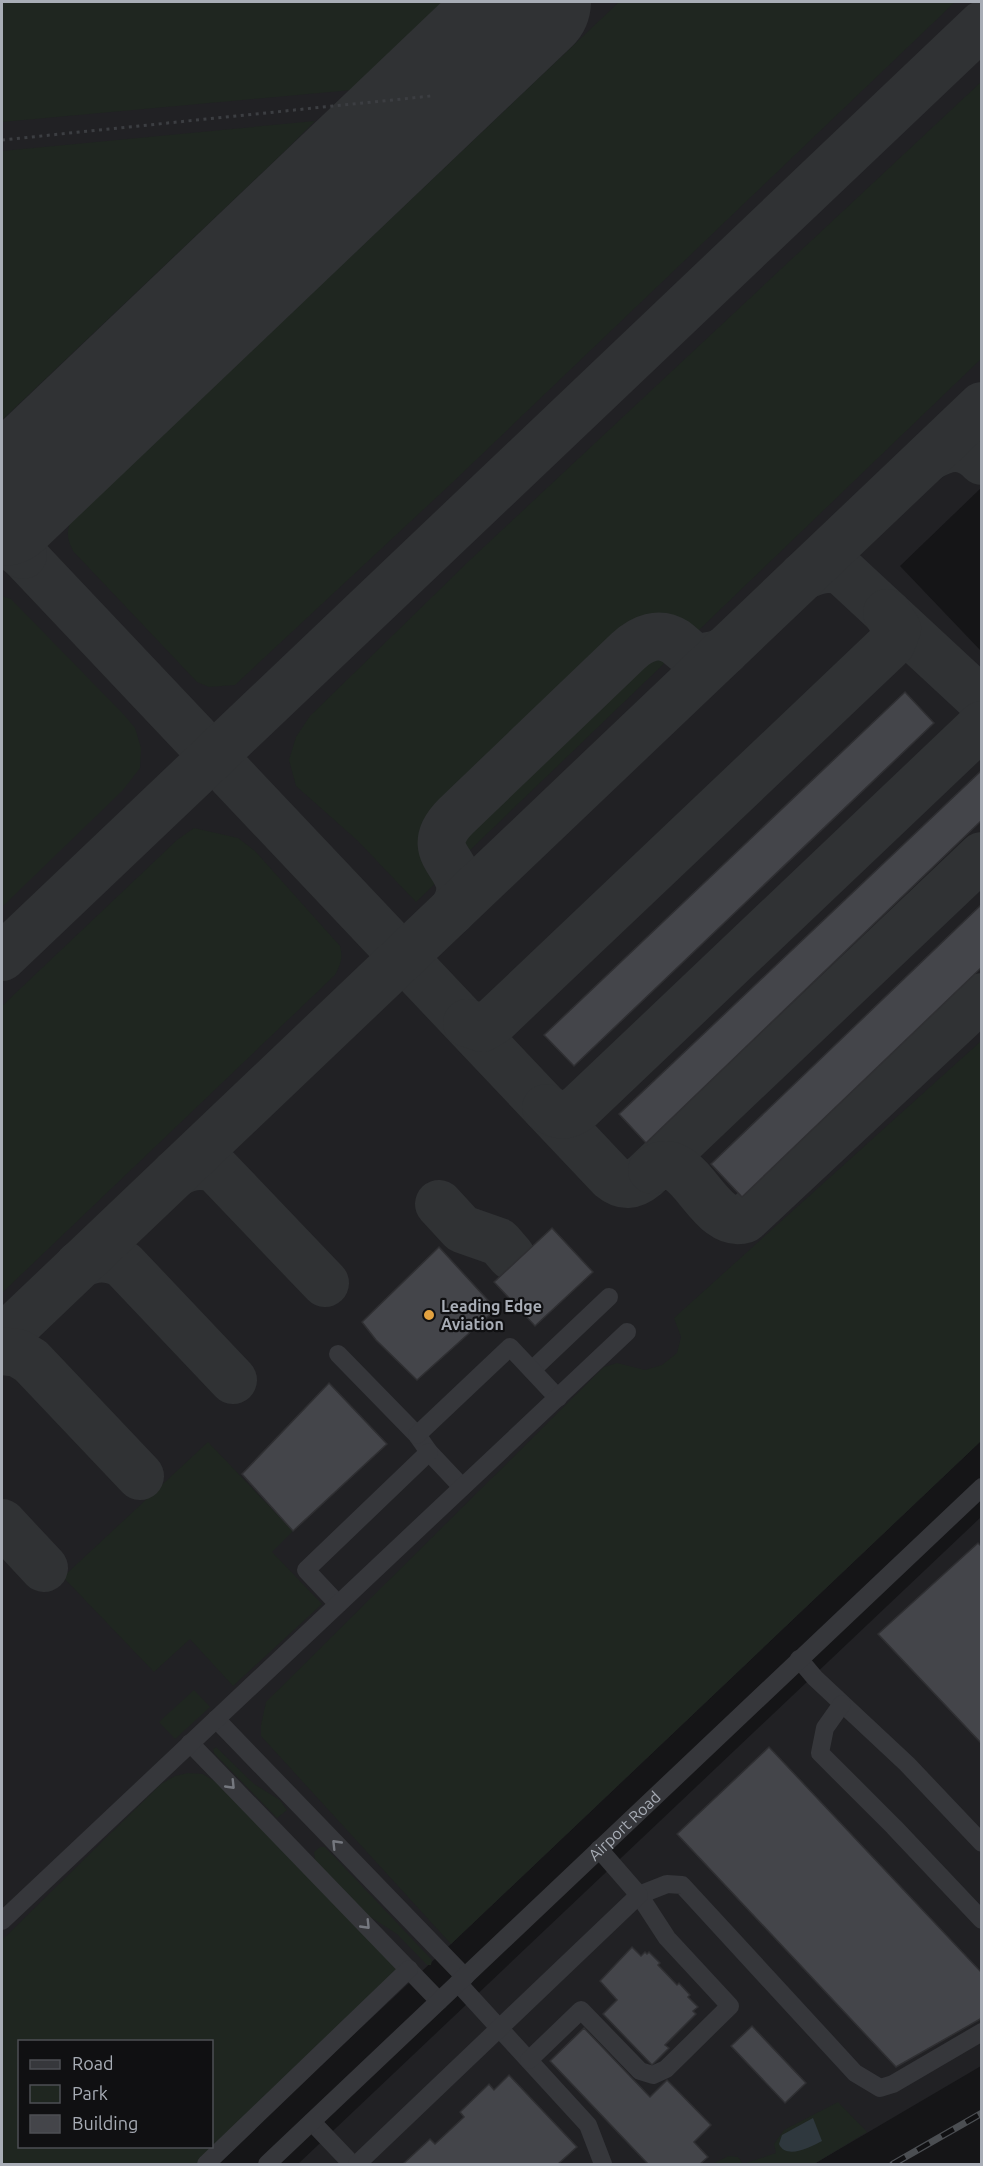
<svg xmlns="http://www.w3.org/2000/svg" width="983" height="2166" font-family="Ubuntu,sans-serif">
  <rect width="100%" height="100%" fill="#151517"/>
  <g fill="#212124" fill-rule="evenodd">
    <path d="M2 2H981V488L900 566 981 651V1441L451 1944 215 2164H2ZM20 2042H212V2146H20Z"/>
    <path d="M981 1517V2066L814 2164H298Z"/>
  </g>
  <g fill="#1f2620" fill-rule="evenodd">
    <path d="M2 2H465L374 88 2 122Z"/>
    <path d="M619 2H955L454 481 235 685 209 687 197 682 73 551C68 541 66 534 70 523Z"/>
    <path d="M981 82V359L416 902 358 841 296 786 289 760 296 737 310 716 470 560Z"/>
    <path d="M315 121 284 152 2 420V151Z"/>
    <path d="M2 596 11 599 125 716 135 728 141 748 140 768 123 790 2 907Z"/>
    <path d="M194 828 238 838 255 851 340 946C343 957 341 964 335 975L2 1293V1006L177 840Z"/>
    <path d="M981 1041V1441L451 1944 261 1736V1725L266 1702 604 1367 617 1363 645 1370 662 1365 677 1353 681 1337 674 1318Z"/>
    <path d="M208 1442 293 1531 272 1552 322 1604 233 1686 190 1639 154 1672 63 1577Z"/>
    <path d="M194 1690 210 1707 175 1739 159 1722Z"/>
    <path d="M216 1747 254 1784 280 1800 287 1810 277 1818 214 1753 213 1749Z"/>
    <path d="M188 1773 203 1774 216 1782 392 1960 401 1976 206 2164H2V1940L161 1784 175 1776ZM20 2042H212V2146H20Z"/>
    <path d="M320 1847H325L432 1960 431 1965H427L397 1934 369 1916 315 1860 314 1852Z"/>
    <path d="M838 2102 867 2132 814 2164H712L729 2156 738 2157 743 2164 776 2153 774 2144 784 2130Z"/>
  </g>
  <path fill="#2f383e" d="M813 2118 822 2141C811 2147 786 2160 779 2144L782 2135Z"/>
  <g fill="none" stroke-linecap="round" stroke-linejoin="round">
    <g stroke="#303234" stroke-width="48">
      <path d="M929 457C949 446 964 443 982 461"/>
      <path d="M2 539 23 555 611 1177C623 1187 633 1186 645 1176L982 856"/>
      <path d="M23 555C0 521 6 507 31 476"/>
      <path d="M803 576C817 570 828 566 843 572L982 701"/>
      <path d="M452 911C483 866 413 859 456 816L628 651C642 638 659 631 676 642 683 647 688 654 696 656 706 658 716 655 725 651"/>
      <path d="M2 957 982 25"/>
      <path d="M467 1023 482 1028 495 1020 891 644 897 629 887 613"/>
      <path d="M546 1108C559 1117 567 1117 580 1107L982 725"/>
      <path d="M652 1170C689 1144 707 1231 745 1219L982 997"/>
      <path d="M175 1174C188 1166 203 1163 217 1170L325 1283"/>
      <path d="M439 1204 462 1229 499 1242 511 1256"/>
      <path d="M79 1265C94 1257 108 1256 124 1265L233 1380"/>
      <path d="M2 1339 982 406"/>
      <path d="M2 1351 18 1353 31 1361 140 1476"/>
      <path d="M2 1523 44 1568"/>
    </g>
    <path stroke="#303234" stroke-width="122" d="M2 505 530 2"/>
  </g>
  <g fill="#44454a" stroke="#2f2f32" stroke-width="1.5">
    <path d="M905 692 934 723 574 1066 544 1035Z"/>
    <path d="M982 770V820L646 1143 619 1114Z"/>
    <path d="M982 904V967L742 1197 711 1164Z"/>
    <path d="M552 1228 593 1272 535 1326 494 1282Z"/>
    <path d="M439 1247 496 1309 417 1380 376 1340 362 1322Z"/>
    <path d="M329 1383 387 1444 293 1531 242 1474Z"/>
    <path d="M978 1543 982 1547V1744L878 1634Z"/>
    <path d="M769 1747 982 1973V2018L896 2067 677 1834Z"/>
    <path d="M632 1947 641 1956 645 1952 647 1954 649 1952 660 1963 658 1965 677 1985 679 1983 690 1995 688 1997 698 2007 693 2011 696 2014 665 2045 669 2048 652 2065 603 2014 617 2000 600 1981Z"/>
    <path d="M752 2026 806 2083 785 2103 731 2046Z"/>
    <path d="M584 2028 650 2097 667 2080 711 2125 694 2142 708 2157 700 2164H648L550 2061Z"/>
    <path d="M509 2075 577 2147 558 2164H403L430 2139 435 2144 464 2117 460 2112 489 2084 494 2090Z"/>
  </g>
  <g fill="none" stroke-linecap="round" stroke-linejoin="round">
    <path stroke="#3c3e42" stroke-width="3" stroke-dasharray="3 4.5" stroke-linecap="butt" d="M2 140 431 96"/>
    <g stroke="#36373b" stroke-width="18">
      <path d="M338 1354 417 1435 429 1452 462 1487"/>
      <path d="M532 1370 609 1297"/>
      <path d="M417 1435 510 1347 558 1398"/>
      <path d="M338 1604 306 1570 429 1452"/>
      <path d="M799 1659 815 1678 907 1764 982 1843"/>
      <path d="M842 1704 825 1728 820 1753 894 1827 982 1920"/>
      <path d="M216 1719 465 1977"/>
      <path d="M190 1743 439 2001"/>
      <path d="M2 1921 627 1332"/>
      <path d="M458 1983 588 2125 603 2164"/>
      <path d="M529 2060 581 2010 640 2071 653 2075 666 2069 730 2006 667 1938 639 1895 667 1884 682 1885 855 2073 880 2088 893 2084 982 2032"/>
      <path d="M312 2122 352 2164"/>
      <path d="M206 2164 409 1969"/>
      <path id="s1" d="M267 2164 982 1487"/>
      <path d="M357 2164 639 1895 599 1849"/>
    </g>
    <defs>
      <path id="rail" d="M893 2164 982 2113"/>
    </defs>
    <use href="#rail" stroke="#4b4e52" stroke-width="7"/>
    <use href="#rail" stroke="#101012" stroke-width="4.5" stroke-dasharray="14" stroke-linecap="butt"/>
  </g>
  <defs><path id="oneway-chevron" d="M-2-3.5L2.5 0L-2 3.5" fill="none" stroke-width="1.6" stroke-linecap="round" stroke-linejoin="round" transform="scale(1.5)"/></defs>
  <g stroke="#75787f">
    <use href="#oneway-chevron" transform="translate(231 1785) rotate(46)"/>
    <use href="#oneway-chevron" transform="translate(336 1844) rotate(-134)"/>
    <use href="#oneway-chevron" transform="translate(366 1925) rotate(46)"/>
  </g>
  <circle fill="#e3a240" stroke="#101012" stroke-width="2" cx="429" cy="1315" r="6"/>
  <g text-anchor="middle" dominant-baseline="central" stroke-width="4.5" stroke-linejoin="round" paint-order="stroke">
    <g font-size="16" font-weight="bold" fill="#a8adb6" stroke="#101012" text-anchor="start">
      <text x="441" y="1306">Leading Edge<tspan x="441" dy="18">Aviation</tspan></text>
    </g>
    <g font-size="16" fill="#a8adb6" stroke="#101012">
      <text stroke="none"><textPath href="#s1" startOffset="492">Airport Road</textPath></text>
    </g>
  </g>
  <rect width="983" height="2166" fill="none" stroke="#a8adb6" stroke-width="6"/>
  <rect x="18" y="2040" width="195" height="108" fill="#101012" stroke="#4d4f54" stroke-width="1.5"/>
  <rect x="30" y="2060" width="30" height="9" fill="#36373b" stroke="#4d4f54" stroke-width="1.5"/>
  <text x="72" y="2070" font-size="18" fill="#a8adb6">Road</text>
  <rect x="30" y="2085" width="30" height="18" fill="#1f2620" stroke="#4d4f54" stroke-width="1.5"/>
  <text x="72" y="2100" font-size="18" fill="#a8adb6">Park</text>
  <rect x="30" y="2115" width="30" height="18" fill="#44454a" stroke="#4d4f54" stroke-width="1.5"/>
  <text x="72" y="2130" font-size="18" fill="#a8adb6">Building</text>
</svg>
